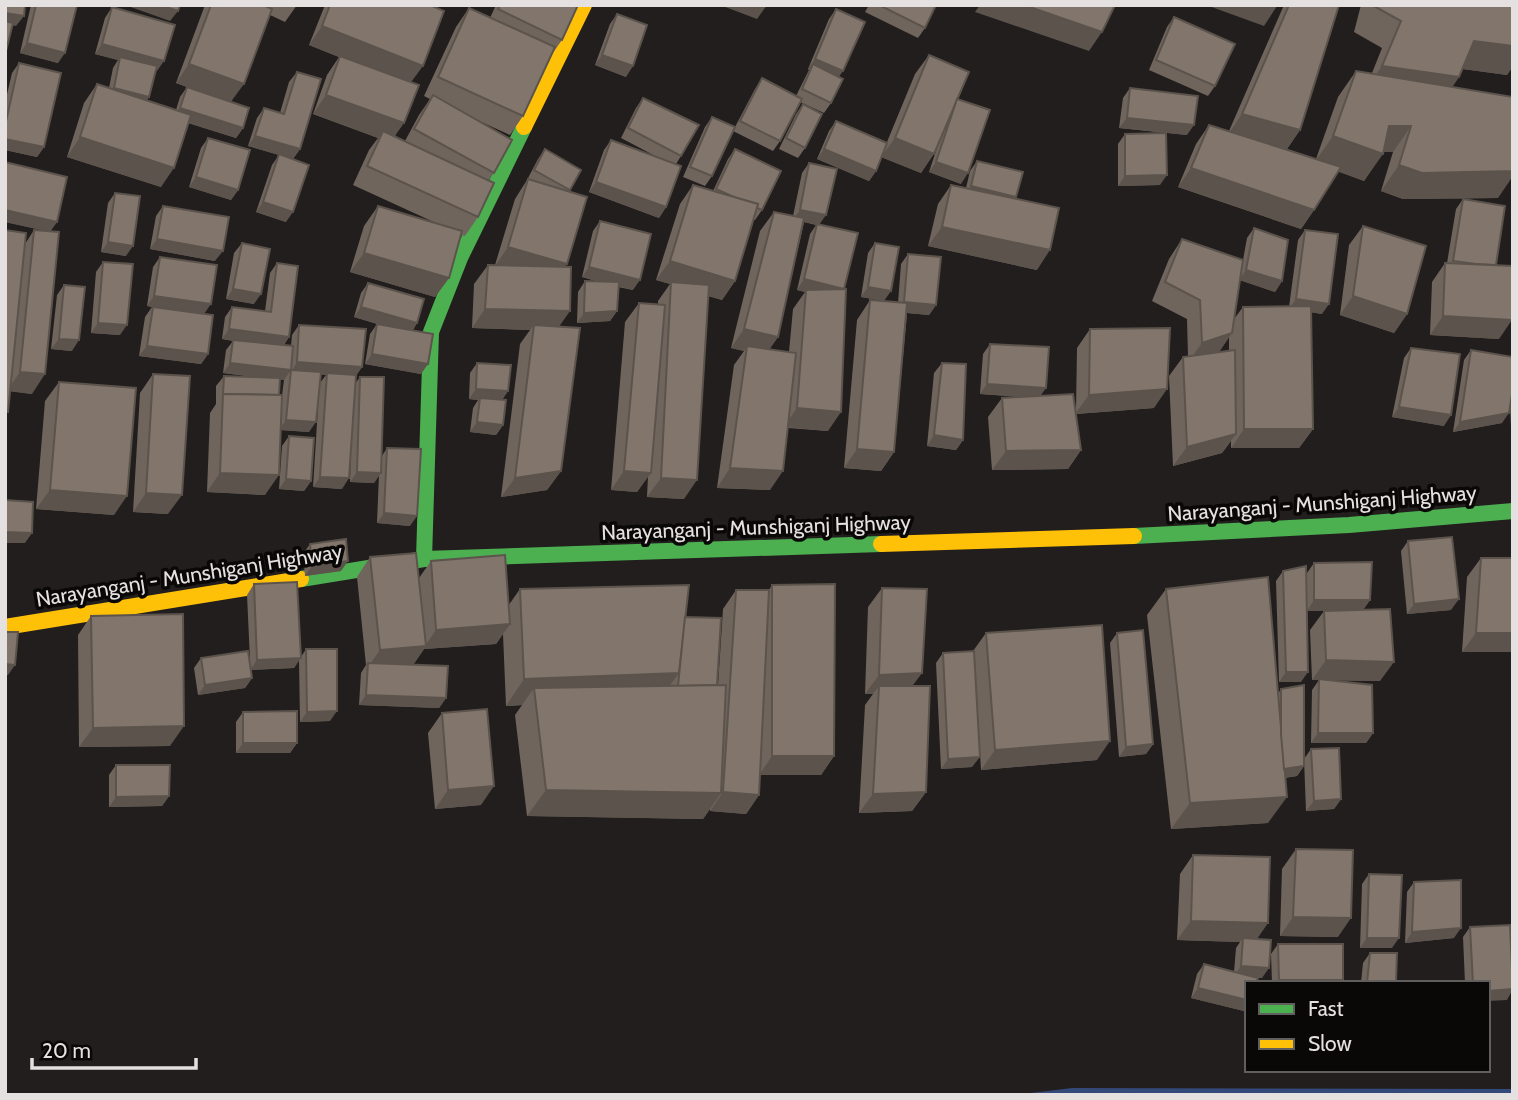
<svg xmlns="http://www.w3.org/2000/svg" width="1518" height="1100" font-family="Cabin,sans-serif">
  <rect width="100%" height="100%" fill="#211e1d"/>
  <path fill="#324979" d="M1072 1088 1513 1089V1095H1014Z"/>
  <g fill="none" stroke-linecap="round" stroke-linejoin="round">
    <g stroke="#4caf50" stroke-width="16">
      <path d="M1134 536 1349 525 1513 511"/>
      <path d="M424 559 431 332 460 258 524 127"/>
      <path d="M301 579 424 559 881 544"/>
    </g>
    <g stroke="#ffc107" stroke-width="16">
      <path d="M524 127 584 5"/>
      <path d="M881 544 1134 536"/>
      <path d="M5 627 301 579"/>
    </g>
  </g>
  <g fill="#70655d" fill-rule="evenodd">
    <path d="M31 5H77L58 63 20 53Z"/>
    <path d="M205 5H297L285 22 270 15 231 102 243 128 236 138 188 123 161 187 67 157 84 103 97 84 109 88 113 68 118 60 95 54 105 18 112 7 157 71H156L149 97 147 100 176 110 180 97 187 87 176 83Z"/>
    <path d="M325 5H430L411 82 395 137 405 141 419 115 430 99 424 96 456 27 469 8 490 18 496 5H578L562 40 552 54 523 116 510 135 479 121 494 173 488 181 478 217 465 236 461 235 449 278 435 297 350 272 364 226 378 206 438 224 353 185 369 150 378 138 313 114 327 75 339 57 309 45Z"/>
    <path d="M869 5H936L925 28 918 38 865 12Z"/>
    <path d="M1284 5H1339L1300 130 1287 149 1316 159 1338 97 1356 71 1372 73 1382 48 1354 32 1361 5H1513V66L1507 75 1463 69 1459 77 1452 87 1498 198 1403 199 1381 191 1393 152H1383L1364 181 1338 171 1314 210 1301 229 1178 187 1196 144 1209 125 1229 131Z"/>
    <path d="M836 9 839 77 831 103 824 113 800 102 780 141 773 151 733 131 712 176 705 186 683 177 705 127 712 117 735 127 755 89 762 78 796 96 809 70 808 69 829 19Z"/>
    <path d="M617 14 626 77 595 65 610 24Z"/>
    <path d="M1174 17 1215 86 1208 96 1149 70 1167 27Z"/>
    <path d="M929 55 957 99 961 184 929 172 937 148 921 173 881 157 876 171 869 181 817 159 829 131 836 121 887 142 915 74Z"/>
    <path d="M19 63 44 147 37 157 5 150V103L12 73Z"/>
    <path d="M297 72 300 149 293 159 286 222 256 212 272 165 279 155 248 146 257 118 264 108 280 113 289 82Z"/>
    <path d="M1130 88 1187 135 1119 128 1123 98Z"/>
    <path d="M643 98 681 156 676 164 666 207 659 218 589 192 604 150 611 140 659 158 621 138 636 108Z"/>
    <path d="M803 104 805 148 798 158 779 149 796 114Z"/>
    <path d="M1125 134 1160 185 1118 186V144Z"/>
    <path d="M208 138 238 190 231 200 189 187 201 148Z"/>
    <path d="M545 149 581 170 569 192 567 264 565 267 559 326 561 471 547 490 501 497 520 344 530 330 472 328 474 284 488 265H495L515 199 527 180 538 159Z"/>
    <path d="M735 149 762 210 755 220H754L735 281 722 300 708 296 684 499 647 497 648 476 637 492 611 490 625 322 639 303 658 305V301L670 284 656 280 680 204 693 185 713 191 728 159Z"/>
    <path d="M977 161 1015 199 1037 270 928 246 938 204 951 185 966 188 970 171Z"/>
    <path d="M5 162 57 222 50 231 32 394 10 391 8 412 5 415V230L25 244 34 230 47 231 5 222Z"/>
    <path d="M809 163 820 224 844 289 828 431 788 428 770 490 717 488 734 365 744 351 731 348 760 231 774 212 793 216 802 173ZM804 222 816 225 810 234 797 290 805 292 793 309 789 352 769 349 778 337Z"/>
    <path d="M115 193 126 256 101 252 108 203Z"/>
    <path d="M1463 199 1496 265 1499 339 1430 335 1432 282 1445 263H1447L1456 209Z"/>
    <path d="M163 206 215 261 150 249 156 216Z"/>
    <path d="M600 221 633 290 618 287 617 311 610 321 577 323 578 292 585 281 599 282 582 277 593 231Z"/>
    <path d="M1363 226 1407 314 1394 333 1340 315 1349 245Z"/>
    <path d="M1254 228 1282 281 1275 292 1240 280 1234 319 1243 307H1289L1298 240 1305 230 1322 314 1311 312 1313 429 1299 448H1231V441L1222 453 1173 466 1169 376 1183 357 1188 356 1187 319 1152 301 1169 259 1182 239 1243 260 1247 238ZM1229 337V351L1219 352Z"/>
    <path d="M242 243 254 304 226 299 234 253Z"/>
    <path d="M875 243 884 301 861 297 868 253Z"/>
    <path d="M908 254 936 305 929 315 907 313 894 452 881 471 844 468 857 320 870 300 898 303 901 264Z"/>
    <path d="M160 257 204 313 208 354 201 364 139 356 145 317 152 307 147 306 153 267Z"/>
    <path d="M103 262 120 335 91 333 96 272Z"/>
    <path d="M277 263 289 337 284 345 291 346 292 335 299 325 362 367 355 377V384L360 377 382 456 387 448 410 526 377 523 379 475 374 483 350 482 351 446 342 489 313 487 319 391 309 432 281 430 265 495 207 492 210 413 216 404V386L224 376 263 378 223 373 226 350 233 341 222 339 225 317 232 307 265 311 270 273ZM321 374 326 375 320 383ZM280 379 284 380 282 395H279Z"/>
    <path d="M368 283 417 323 413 330 421 374 365 364 370 334 377 324 354 317 361 293Z"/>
    <path d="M64 285 72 351 51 349 57 295Z"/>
    <path d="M1090 329 1154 408 1076 414 1081 450 1068 469 992 470 988 417 1002 398 1022 397 980 394 983 354 990 344 1041 396 1076 410 1077 348Z"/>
    <path d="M1411 348 1444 426 1392 417 1404 358Z"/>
    <path d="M1471 350 1513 357V427H1511L1510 405 1502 423 1453 432 1464 360Z"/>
    <path d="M477 363 508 391 502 400 503 425 496 435 470 432 473 408 478 400 469 399 470 373Z"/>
    <path d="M942 363 963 440 956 450 927 446 934 373Z"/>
    <path d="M153 374 168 514 133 512 140 393Z"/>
    <path d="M59 382 114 515 36 509 45 401Z"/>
    <path d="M289 436 311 481 304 491 279 489 282 446Z"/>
    <path d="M1408 541 1451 610 1407 614 1401 551Z"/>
    <path d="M310 544 341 571 305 576 303 554Z"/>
    <path d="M370 557 419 578 431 561 508 606 520 589 685 617 717 685H718L723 609 736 590H769L772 585 834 756 821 775H760L759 795 746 814 710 811V809L703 819 527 816 515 715 522 705 506 706 503 634 496 644 424 649 413 665 446 698 439 708 359 705 361 673 366 665 357 577Z"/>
    <path d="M1481 558 1513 652H1462L1467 577Z"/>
    <path d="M1314 563 1370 600 1363 610 1380 681 1322 680 1373 733 1366 743H1311L1312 690 1319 680H1312L1310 630 1324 611 1333 610 1307 611V573Z"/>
    <path d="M1283 571 1301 682H1279L1276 581Z"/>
    <path d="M254 584 301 657 306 649 330 721 300 722 299 660 294 668 251 670 252 678 245 688 198 695 194 668 201 658 250 660 247 595Z"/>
    <path d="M882 588 912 686 926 792 912 811 859 813 865 705 873 694H865L868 607Z"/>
    <path d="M1166 589 1278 694 1281 689 1304 766 1297 776 1285 778 1268 823 1171 829 1147 615Z"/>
    <path d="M91 616 170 746 79 747 78 635Z"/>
    <path d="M986 633 1097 760 981 770 978 717 972 767 941 769 936 663 943 653 973 651Z"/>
    <path d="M1117 633 1153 744 1146 754 1119 757 1110 643Z"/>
    <path d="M243 712 297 743 290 753H236V722Z"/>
    <path d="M442 713 481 805 435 809 428 733Z"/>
    <path d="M1311 749 1341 799 1334 809 1306 811 1304 759Z"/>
    <path d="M116 765 169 796 162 806 109 807V775Z"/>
    <path d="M1296 849 1338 937 1280 936 1282 869Z"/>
    <path d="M1193 855 1257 939 1262 978 1255 977 1247 983V1008L1244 1011 1191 998 1197 974 1204 964 1234 972 1236 948 1240 942 1177 940 1180 874Z"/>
    <path d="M1369 874 1392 948H1360L1362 884Z"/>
    <path d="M1414 882 1454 938 1405 943 1407 892Z"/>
    <path d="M1470 927 1507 1000 1488 983H1465L1463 937Z"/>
    <path d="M1278 944 1343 980 1341 983H1272L1271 954Z"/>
    <path d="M1370 953 1396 983H1361L1363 963Z"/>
  </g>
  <g fill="#5b534c">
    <path d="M125 5H160L178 11 170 21Z"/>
    <path d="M720 5H767L757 19Z"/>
    <path d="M980 5H1024L1102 32 1089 51 975 12Z"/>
    <path d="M1206 5H1274L1277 6 1264 26Z"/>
    <path d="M5 13 24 16 16 26 5 24Z"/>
    <path d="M322 26 423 66 409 85 309 45Z"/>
    <path d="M1474 41 1513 46V66L1507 75 1455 68Z"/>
    <path d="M27 43 65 53 58 63 20 53Z"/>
    <path d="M102 44 164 61 157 71 120 61V57L118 60 95 54Z"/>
    <path d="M602 55 633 66 626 77 595 65Z"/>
    <path d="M815 59 843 71 836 81 813 64 809 70 808 69Z"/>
    <path d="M189 64 244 84 230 103 176 83Z"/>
    <path d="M1382 66 1459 77 1441 103 1363 93Z"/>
    <path d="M114 88 149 97 142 107 107 98Z"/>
    <path d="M326 95 404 123 390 143 383 131 378 138 313 114Z"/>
    <path d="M180 108 243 128 236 138 173 118Z"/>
    <path d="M1242 114 1300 130 1287 149 1229 133Z"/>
    <path d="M1127 118 1194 125 1187 135 1119 128Z"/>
    <path d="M1389 126H1411L1393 152H1378L1383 154 1364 181 1314 163 1333 136Z"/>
    <path d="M255 136 300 149 293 159 248 146Z"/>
    <path d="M80 137 174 168 161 187 67 157Z"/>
    <path d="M895 138 934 154 921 173 881 157Z"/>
    <path d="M5 139 44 147 37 157 5 150Z"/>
    <path d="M824 149 876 171 869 181 817 159Z"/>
    <path d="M936 162 968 173 961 184 929 172Z"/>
    <path d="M1399 165 1513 171V176L1498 198 1403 199 1381 191Z"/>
    <path d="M1191 168 1314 210 1301 229 1178 187Z"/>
    <path d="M1167 175 1160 185 1118 186 1125 176Z"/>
    <path d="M196 177 238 190 231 200 189 187Z"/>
    <path d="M596 182 666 207 659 218 589 192Z"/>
    <path d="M971 186 1016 197 1009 207 964 196Z"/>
    <path d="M263 202 293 212 286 222 256 212Z"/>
    <path d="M5 210 57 222 50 232 5 222Z"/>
    <path d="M800 210 826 215 819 225 793 220Z"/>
    <path d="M942 227 1050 250 1037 270 928 246Z"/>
    <path d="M157 239 223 251 215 261 150 249Z"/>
    <path d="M108 242 133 246 126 256 101 252Z"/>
    <path d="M508 247 567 264 554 283 495 266Z"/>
    <path d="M364 253 449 278 435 297 350 272Z"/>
    <path d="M670 261 735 281 722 300 671 284V282L670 284 656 280Z"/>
    <path d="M589 267 640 280 633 290 582 277Z"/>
    <path d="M1246 270 1282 281 1275 292 1239 280Z"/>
    <path d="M804 279 844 290H806L805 292 797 290Z"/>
    <path d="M868 287 891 291 884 301 861 297Z"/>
    <path d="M233 289 261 294 254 304 226 299Z"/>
    <path d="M154 296 211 304 204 314 147 306Z"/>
    <path d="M1353 296 1407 314 1394 333 1340 315Z"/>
    <path d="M1296 299 1329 304 1322 314 1289 309Z"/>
    <path d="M904 302 936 305 929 315 897 312Z"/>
    <path d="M361 307 417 323 410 333 354 317Z"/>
    <path d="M485 309 570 311 556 331 534 325 530 330 472 328Z"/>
    <path d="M617 311 610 321 577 323 584 313Z"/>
    <path d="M1443 316 1512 320 1499 339 1430 335Z"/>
    <path d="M98 323 127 325 120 335 91 333Z"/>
    <path d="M229 329 289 337 282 347 222 339Z"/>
    <path d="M744 329 778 337 765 356 747 346 744 351 731 348Z"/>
    <path d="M1232 333 1219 352 1188 362 1202 343Z"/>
    <path d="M59 339 79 340 72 351 51 349Z"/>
    <path d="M147 346 208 354 201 364 139 356Z"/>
    <path d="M372 354 428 364 421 374 365 364Z"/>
    <path d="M297 362 362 367 355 377 327 373 326 375 291 372Z"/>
    <path d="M230 363 291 370 284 380 223 373Z"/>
    <path d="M20 372 45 374 32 394 7 391Z"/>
    <path d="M987 384 1046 388 1039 398 980 394Z"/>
    <path d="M476 389 508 391 501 401 480 398 478 400 469 399Z"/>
    <path d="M1167 389 1154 408 1075 414 1089 395Z"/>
    <path d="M1399 407 1451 415 1444 426 1392 417Z"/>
    <path d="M797 408 841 412 828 431 784 427Z"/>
    <path d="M1509 413 1502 423 1453 432 1460 422Z"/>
    <path d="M286 420 316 422 309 432 279 430Z"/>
    <path d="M477 422 503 425 496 435 470 432Z"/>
    <path d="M1244 429H1313L1299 448H1231Z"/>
    <path d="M1236 434 1222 453 1173 466 1187 447Z"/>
    <path d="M934 435 963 440 956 450 927 446Z"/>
    <path d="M857 449 894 452 881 471 844 468Z"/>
    <path d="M1081 450 1068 469 992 470 1006 451Z"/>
    <path d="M730 468 783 471 770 490 717 488Z"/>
    <path d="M561 471 547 490 501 497 515 478Z"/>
    <path d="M624 471 651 473 637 492 611 490Z"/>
    <path d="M357 472 381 473 374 483 350 482Z"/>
    <path d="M220 473 279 475 265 495 207 492Z"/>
    <path d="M320 477 349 478 342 489 313 487Z"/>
    <path d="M661 478 697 480 684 499 647 497Z"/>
    <path d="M286 479 311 481 304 491 279 489Z"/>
    <path d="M50 490 127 496 114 515 36 509Z"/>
    <path d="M146 493 182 495 168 514 133 512Z"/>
    <path d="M384 513 417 516 410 526 377 523Z"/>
    <path d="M5 532 32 533 25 543H5Z"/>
    <path d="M348 561 341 571 305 576 312 566Z"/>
    <path d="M1459 599 1451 610 1407 614 1414 604Z"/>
    <path d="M1314 600H1370L1363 610 1307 611Z"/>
    <path d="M510 624 496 644 424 649 413 665 366 670 380 650 425 646 436 630Z"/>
    <path d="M1476 633H1513V652H1462Z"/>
    <path d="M301 658 294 668 250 670 257 660Z"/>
    <path d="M1326 660 1394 662 1380 681 1312 680Z"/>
    <path d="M5 664 15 665 8 675H5Z"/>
    <path d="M1286 672H1308L1301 682H1279Z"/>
    <path d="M679 673 660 699 534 688 522 705 506 706 524 679Z"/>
    <path d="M922 673 908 692 879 686 873 694H865L879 675Z"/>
    <path d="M252 678 245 688 198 695 205 685Z"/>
    <path d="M366 695 446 698 439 708 359 705Z"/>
    <path d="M337 711 330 721 300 722 307 712Z"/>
    <path d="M184 726 170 746 79 747 93 728Z"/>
    <path d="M1318 733H1373L1366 743H1311Z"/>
    <path d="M1110 741 1097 760 981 770 995 750Z"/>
    <path d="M243 743H297L290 753H236Z"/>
    <path d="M1153 744 1146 754 1119 757 1126 747Z"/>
    <path d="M772 756H834L821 775H759Z"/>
    <path d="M980 757 972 767 941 769 948 759Z"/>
    <path d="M1304 766 1297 776 1274 779 1281 769Z"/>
    <path d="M494 786 481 805 435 809 448 790Z"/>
    <path d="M546 790 721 793 703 819 527 816Z"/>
    <path d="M723 792 759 795 746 814 710 811Z"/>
    <path d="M926 792 912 811 859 813 873 794Z"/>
    <path d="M169 796 162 806 109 807 116 797Z"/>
    <path d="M1287 797 1268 823 1171 829 1190 803Z"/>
    <path d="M1341 799 1334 809 1306 811 1314 801Z"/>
    <path d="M1293 917 1351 918 1338 937 1280 936Z"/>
    <path d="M1191 921 1268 923 1255 942 1243 938 1240 942 1177 940Z"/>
    <path d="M1461 928 1454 938 1405 943 1412 932Z"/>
    <path d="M1367 938H1399L1392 948H1360Z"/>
    <path d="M1241 966 1269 968 1262 978 1234 976Z"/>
    <path d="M1279 980H1343L1341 983H1277Z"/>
    <path d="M1198 988 1247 1000V1008L1244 1011 1191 998Z"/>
    <path d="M1513 989 1507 1000 1488 1001V991Z"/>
  </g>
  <g fill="#82766c" stroke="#5b534c" stroke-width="2">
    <path d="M5 5H25L24 16 5 13Z"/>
    <path d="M36 5H77L65 53 27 43Z"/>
    <path d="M160 5H180L178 11Z"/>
    <path d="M211 5H263L272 9 244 84 189 64Z"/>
    <path d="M330 5H430L444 11 423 66 322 26Z"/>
    <path d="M500 5H578L562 40 498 9Z"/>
    <path d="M879 5H936L925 28Z"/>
    <path d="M1024 5H1115L1102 32Z"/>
    <path d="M1289 5H1339L1300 130 1242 114Z"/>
    <path d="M1372 5H1513V46L1474 41 1459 77 1382 66 1401 21Z"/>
    <path d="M112 7 175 25 164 61 102 44Z"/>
    <path d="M469 8 555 47 523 116 438 77Z"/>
    <path d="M836 9 865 22 843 71 815 59Z"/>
    <path d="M617 14 647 25 633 66 602 55Z"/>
    <path d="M1174 17 1235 44 1215 86 1156 60Z"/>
    <path d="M5 21 13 23 5 55Z"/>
    <path d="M929 55 969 72 934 154 895 138Z"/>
    <path d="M340 56 419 85 404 123 326 95Z"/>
    <path d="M120 57 157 66 149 97 114 88Z"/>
    <path d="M19 63 61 73 44 147 5 139V126Z"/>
    <path d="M813 64 843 79 831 103 802 89Z"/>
    <path d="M1356 71 1513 97V171L1422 173 1399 165 1411 126H1389L1383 154 1333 136Z"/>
    <path d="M297 72 321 79 300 149 255 136 264 108 284 114Z"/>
    <path d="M762 78 802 99 780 141 740 121Z"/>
    <path d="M97 84 191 115 174 168 80 137Z"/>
    <path d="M187 87 249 108 243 128 180 108Z"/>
    <path d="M1130 88 1198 96 1194 125 1127 118Z"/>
    <path d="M433 95 512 140 494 173 414 129Z"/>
    <path d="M643 98 699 125 681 156 628 128Z"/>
    <path d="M957 99 990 110 968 173 936 162Z"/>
    <path d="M803 104 822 114 805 148 786 138Z"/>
    <path d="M712 117 735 127 712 176 690 167Z"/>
    <path d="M836 121 887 143 876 171 824 149Z"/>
    <path d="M1209 125 1341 167 1314 210 1191 168Z"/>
    <path d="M383 131 494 183 478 217 367 166Z"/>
    <path d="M1166 133 1167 175 1125 176V134Z"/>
    <path d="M208 138 250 150 238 190 196 177Z"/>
    <path d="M611 140 681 166 666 207 596 182Z"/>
    <path d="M545 149 581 170 570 190 534 170Z"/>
    <path d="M735 149 781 171 762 210 757 208 758 204 736 198 716 189Z"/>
    <path d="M279 154 309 165 293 212 263 202Z"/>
    <path d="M977 161 1023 172 1016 197 971 186Z"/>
    <path d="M5 162 67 177 57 222 5 210Z"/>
    <path d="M809 163 837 169 826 215 800 210Z"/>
    <path d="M528 179 587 197 567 264 508 247Z"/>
    <path d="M693 185 758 204 735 281 670 261Z"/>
    <path d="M951 185 1059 208 1050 250 942 227Z"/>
    <path d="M115 193 140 196 133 246 108 242Z"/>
    <path d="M1463 199 1505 206 1496 265 1476 264 1453 261Z"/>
    <path d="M163 206 229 217 223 251 157 239Z"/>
    <path d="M378 206 462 231 449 278 364 253Z"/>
    <path d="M774 212 804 218 778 337 744 329Z"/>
    <path d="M600 221 651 234 640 280 589 267Z"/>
    <path d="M817 224 858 233 844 289 804 279Z"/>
    <path d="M1363 226 1426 246 1407 314 1353 296Z"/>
    <path d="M1254 228 1288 240 1282 281 1246 270Z"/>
    <path d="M5 230 26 233 8 412 5 411Z"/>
    <path d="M34 230 59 232 45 374 20 372Z"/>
    <path d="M1305 230 1338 234 1329 304 1296 299Z"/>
    <path d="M1182 239 1243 260 1232 333 1202 343 1200 300 1165 282Z"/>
    <path d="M242 243 270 249 261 294 233 289Z"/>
    <path d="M875 243 899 247 891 291 868 287Z"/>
    <path d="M908 254 941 257 936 305 904 302Z"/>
    <path d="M160 257 217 265 211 304 154 296Z"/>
    <path d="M103 262 133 264 127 325 98 323Z"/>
    <path d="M277 263 298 266 289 337 229 329 232 307 271 312Z"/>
    <path d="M1445 263 1513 266 1512 320 1443 316Z"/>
    <path d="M488 265 571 267 570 311 485 309Z"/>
    <path d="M585 281 619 282 617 311 584 313Z"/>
    <path d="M671 282 709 285 697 480 661 478Z"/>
    <path d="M368 283 424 299 417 323 361 307Z"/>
    <path d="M64 285 85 287 79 340 59 339Z"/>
    <path d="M846 289 841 412 797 408 806 290Z"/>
    <path d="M870 300 907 303 894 452 857 449Z"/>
    <path d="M639 303 665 305 651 473 624 471Z"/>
    <path d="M1311 306 1313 429H1244L1243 307Z"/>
    <path d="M153 307 213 315 208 354 147 346Z"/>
    <path d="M377 324 433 334 428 364 372 354Z"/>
    <path d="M299 325 366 329 362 367 297 362Z"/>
    <path d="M534 325 580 328 561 471 515 478Z"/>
    <path d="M1170 328 1167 389 1089 395 1090 329Z"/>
    <path d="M233 340 293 346 291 370 230 363Z"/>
    <path d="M990 344 1049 347 1046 388 987 384Z"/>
    <path d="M747 346 796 353 783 471 730 468Z"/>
    <path d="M1411 348 1460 354 1451 415 1399 407Z"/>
    <path d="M1235 350 1236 434 1187 447 1183 357Z"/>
    <path d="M1471 350 1513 357V388L1509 413 1460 422Z"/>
    <path d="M477 363 511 365 508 391 476 389Z"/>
    <path d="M942 363 966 364 963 440 934 435Z"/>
    <path d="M291 370 321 372 316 422 286 420Z"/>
    <path d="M327 373 356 375 349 478 320 477Z"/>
    <path d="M153 374 190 376 182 495 146 493Z"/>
    <path d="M224 376 280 378 279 395 223 394Z"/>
    <path d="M360 377H384L381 473 357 472Z"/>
    <path d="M59 382 136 388 127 496 50 490Z"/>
    <path d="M223 394 282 395 279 475 220 473Z"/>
    <path d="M1073 394 1081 450 1006 451 1002 398Z"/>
    <path d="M480 398 506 400 503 425 477 422Z"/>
    <path d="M289 436 314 438 311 481 286 479Z"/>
    <path d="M387 448 421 449 417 516 384 513Z"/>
    <path d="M5 500 33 502 32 533 5 532Z"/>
    <path d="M1452 537 1459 599 1414 604 1408 541Z"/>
    <path d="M346 539 348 561 312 566 310 544Z"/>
    <path d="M416 553 426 646 380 650 370 557Z"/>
    <path d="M505 555 510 624 436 630 431 561Z"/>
    <path d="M1481 558H1513V633H1476Z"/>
    <path d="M1372 562 1370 600H1314V563Z"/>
    <path d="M1306 566 1308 672H1286L1283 571Z"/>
    <path d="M1268 577 1287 797 1190 803 1166 589Z"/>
    <path d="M297 582 301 658 257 660 254 584Z"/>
    <path d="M835 584 834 756H772V585Z"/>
    <path d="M689 585 679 673 524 679 520 589Z"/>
    <path d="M882 588 927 589 922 673 879 675Z"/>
    <path d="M736 590H769L759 795 723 792Z"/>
    <path d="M1390 609 1394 662 1326 660 1324 611Z"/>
    <path d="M183 614 184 726 93 728 91 616Z"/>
    <path d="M685 617 721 618 717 685 678 686Z"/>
    <path d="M1102 625 1110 741 995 750 986 633Z"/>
    <path d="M1143 630 1153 744 1126 747 1117 633Z"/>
    <path d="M5 632H18L15 665 5 664Z"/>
    <path d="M306 649H337V711L307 712Z"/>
    <path d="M248 651 252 678 205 685 201 658Z"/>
    <path d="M974 651 980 757 948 759 943 653Z"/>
    <path d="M368 663 448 666 446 698 366 695Z"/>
    <path d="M1319 679 1372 685 1373 733H1318Z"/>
    <path d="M726 685 721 793 546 790 534 688Z"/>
    <path d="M1304 685V766L1284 769 1281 734V689Z"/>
    <path d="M879 686H930L926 792 873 794Z"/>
    <path d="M487 709 494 786 448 790 442 713Z"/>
    <path d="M297 711V743H243V712Z"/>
    <path d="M1339 748 1341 799 1314 801 1311 749Z"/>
    <path d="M116 765H170L169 796 116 797Z"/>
    <path d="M1296 849 1353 850 1351 918 1293 917Z"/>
    <path d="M1193 855 1270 857 1268 923 1191 921Z"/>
    <path d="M1369 874 1402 875 1399 938H1367Z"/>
    <path d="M1461 880V928L1412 932 1414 882Z"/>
    <path d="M1510 925 1513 989 1488 991V983H1473L1470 927Z"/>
    <path d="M1243 938 1271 940 1269 968 1241 966Z"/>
    <path d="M1278 944H1343V980H1279Z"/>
    <path d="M1370 953H1397L1396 983H1367Z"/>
    <path d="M1204 964 1258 978 1256 983H1247V1000L1198 988Z"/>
  </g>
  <g text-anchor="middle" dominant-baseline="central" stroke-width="7" stroke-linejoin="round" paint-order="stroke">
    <g font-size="21" fill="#e4e1e0" stroke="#0a0807">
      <text transform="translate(1322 503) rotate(-4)">Narayanganj - Munshiganj Highway</text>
      <text transform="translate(756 527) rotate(-2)">Narayanganj - Munshiganj Highway</text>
      <text transform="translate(189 575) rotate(-9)">Narayanganj - Munshiganj Highway</text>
    </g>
  </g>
  <rect width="1518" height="1100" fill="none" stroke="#e4e1e0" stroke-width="14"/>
  <rect x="1245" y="981" width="245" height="91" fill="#0a0807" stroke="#615f5e" stroke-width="2"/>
  <rect x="1259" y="1004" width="35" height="10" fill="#4caf50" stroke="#615f5e" stroke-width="2"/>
  <text x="1308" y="1016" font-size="21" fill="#e4e1e0">Fast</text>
  <rect x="1259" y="1039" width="35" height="10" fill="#ffc107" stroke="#615f5e" stroke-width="2"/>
  <text x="1308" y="1051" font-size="21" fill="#e4e1e0">Slow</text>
  <path d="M32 1058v10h164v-10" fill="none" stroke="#e4e1e0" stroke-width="3.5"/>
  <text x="42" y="1058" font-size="21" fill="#e4e1e0" stroke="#0a0807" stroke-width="5" paint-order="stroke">20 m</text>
</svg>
